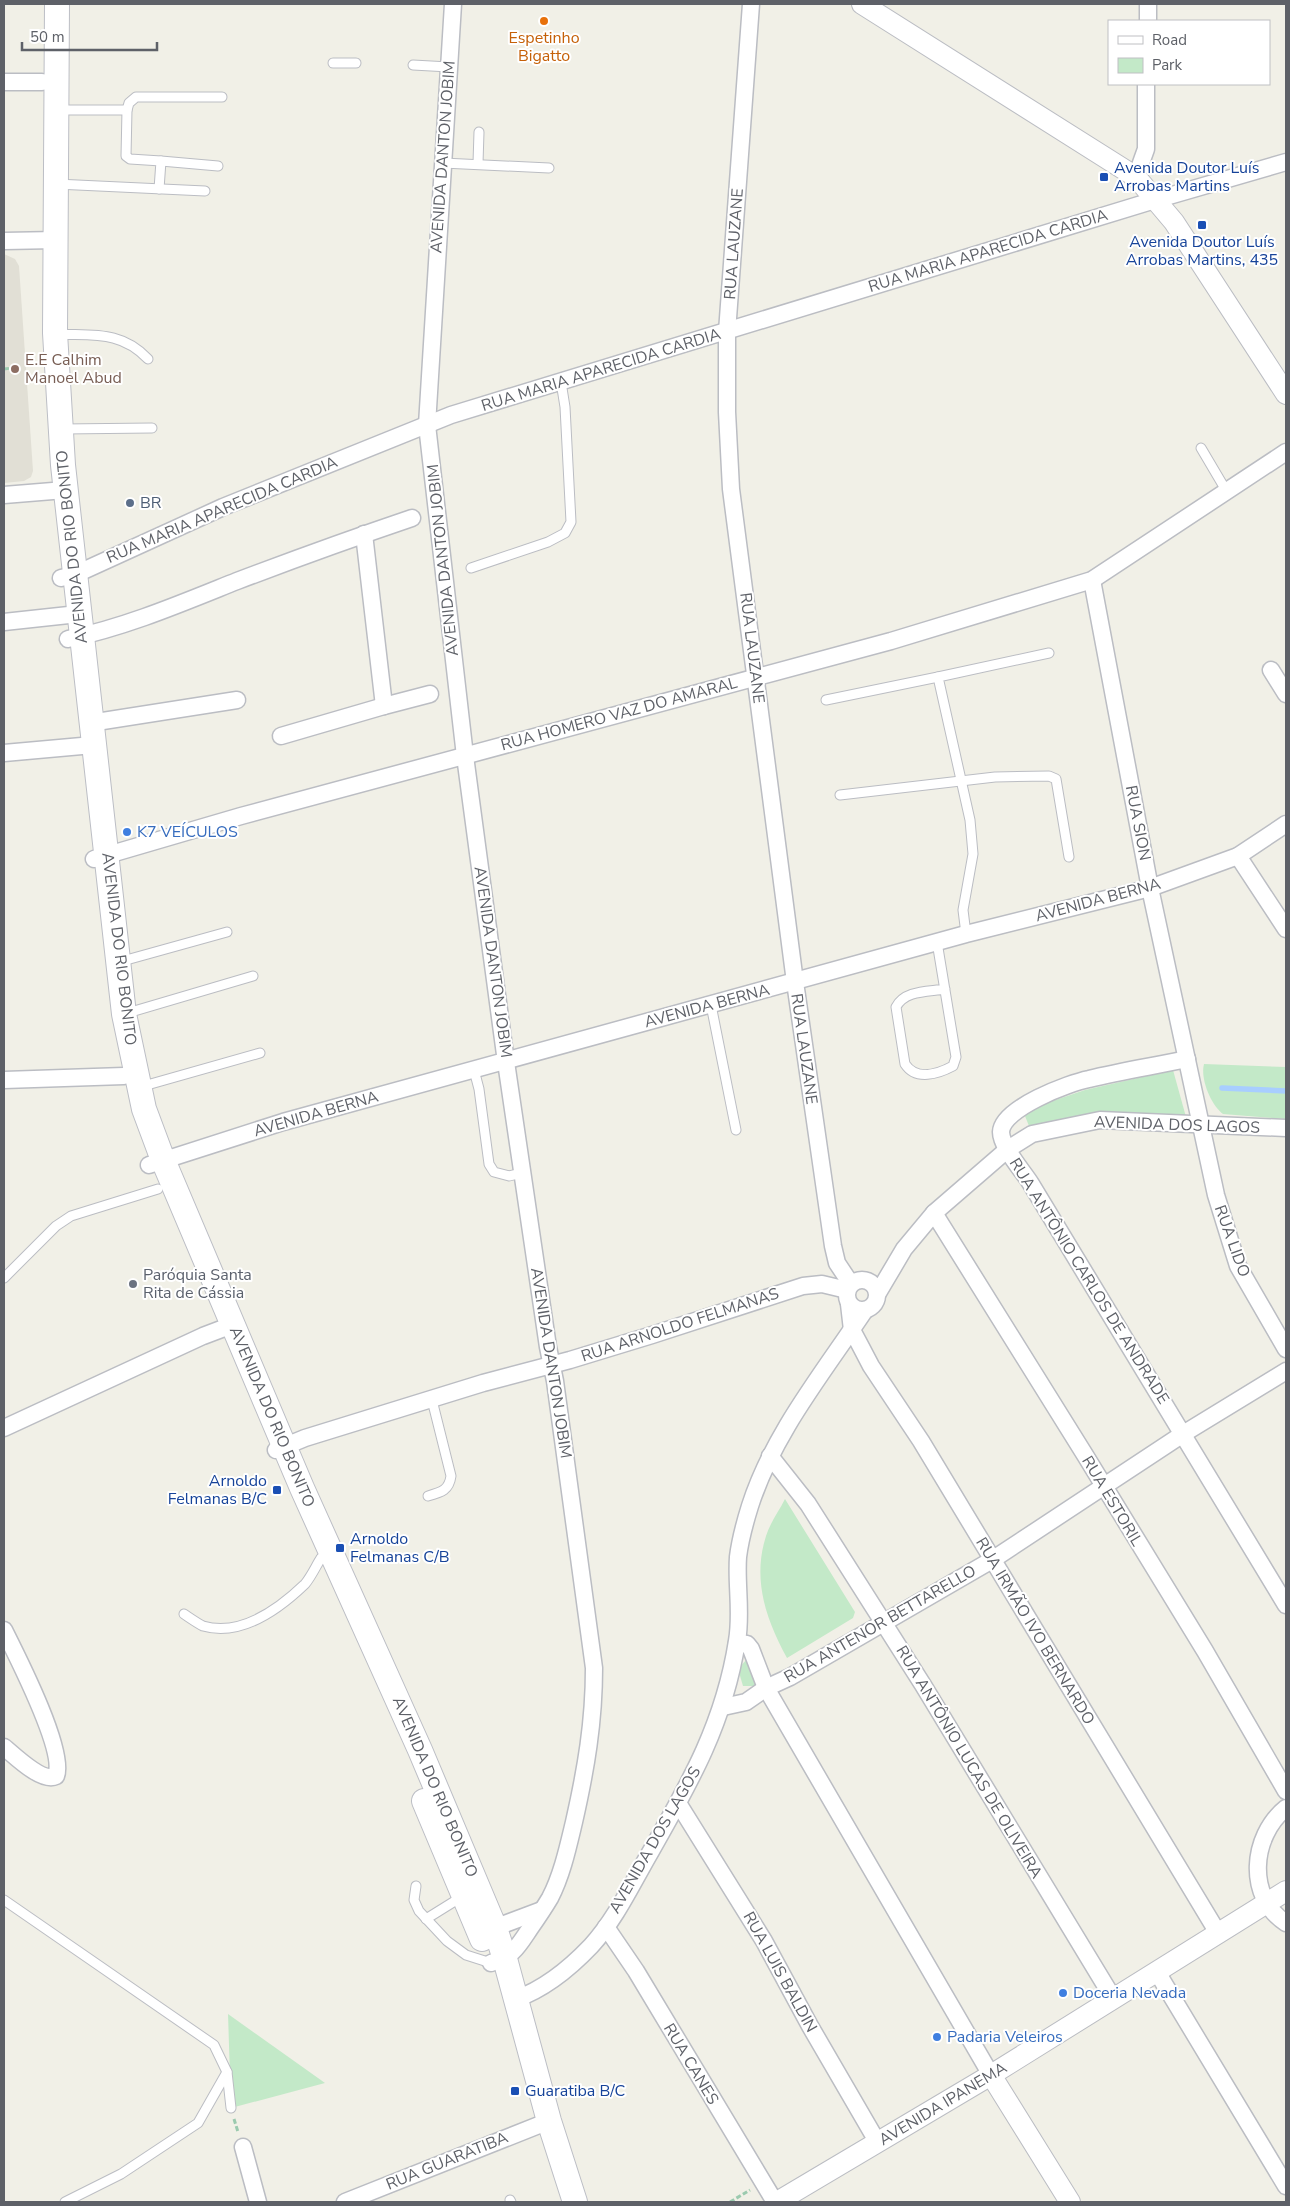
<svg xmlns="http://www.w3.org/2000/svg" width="1290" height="2206" font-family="'Nunito Sans',sans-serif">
  <rect width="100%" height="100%" fill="#f1f0e7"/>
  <path fill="#e1dfd5" d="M4 254 15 259 19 266 33 471 31 477 24 481 4 483Z"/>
  <g fill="#c3e9c8">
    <path d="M1204 1064 1286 1067V1119L1223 1114C1211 1105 1200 1079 1204 1064Z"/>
    <path d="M1173 1070 1186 1117 1031 1131 1023 1111 1085 1090Z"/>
    <path d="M785 1499 855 1612 853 1618 787 1658C766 1619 752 1580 766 1536 770 1523 779 1511 785 1499Z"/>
    <path d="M748 1658 759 1686H743L738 1669Z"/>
    <path d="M228 2014 325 2083 231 2108Z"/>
  </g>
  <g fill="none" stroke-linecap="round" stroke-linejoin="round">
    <path stroke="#a8ceff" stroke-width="5.5" d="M1222 1088 1286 1091"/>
    <defs>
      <g id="service">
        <path d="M333 63H356"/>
        <path d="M413 65 449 67"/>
        <path d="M56 110H127L126 156 130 159 161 161 159 189"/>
        <path d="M127 110 129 103 136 97H222"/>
        <path d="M161 161 218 166"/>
        <path d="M443 163 549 168"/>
        <path d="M478 163 479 132"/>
        <path d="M56 184 205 191"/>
        <path d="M56 334C92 336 121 330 148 359"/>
        <path d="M63 429 152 428"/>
        <path d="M1201 448 1227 492"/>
        <path d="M471 568 548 542 565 533 571 522 565 407 561 382"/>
        <path d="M826 700 938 677"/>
        <path d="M840 795 995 777 1049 776 1056 779 1069 857"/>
        <path d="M966 934 963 910 973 854 970 820 938 677 1049 653"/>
        <path d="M937 942C943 980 950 1019 956 1057L953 1066C938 1074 916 1081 905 1064L896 1007C905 990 928 992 945 989"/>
        <path d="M119 962 227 932"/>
        <path d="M711 1005 736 1130"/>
        <path d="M124 1014 253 976"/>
        <path d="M474 1070 479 1089 489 1164 494 1172 509 1176 522 1173"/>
        <path d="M140 1087 260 1053"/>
        <path d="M4 1278 56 1226 71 1216 158 1189"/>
        <path d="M428 1496C442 1492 449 1490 451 1476L432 1400"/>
        <path d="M184 1614C190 1618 197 1623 203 1626 241 1637 279 1609 305 1584 311 1577 316 1566 321 1558"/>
        <path d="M416 1886 414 1900 419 1911 447 1941 466 1955 491 1963"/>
        <path d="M4 1900 214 2045 227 2072 231 2108"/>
        <path d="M426 1919 463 1896"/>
        <path d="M510 2200 511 2202"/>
        <path d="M65 2202 121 2174 198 2123 227 2072"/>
      </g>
      <g id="minor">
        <path d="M453 4 427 425 465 756 506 1062 548 1347 555 1381 594 1668C594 1722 586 1769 574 1822 568 1847 562 1875 550 1898 544 1908 538 1917 531 1927 518 1946 514 1956 491 1963"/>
        <path d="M751 4 727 332V412L731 489 795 982 833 1246 837 1263 851 1284"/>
        <path d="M1148 21V4"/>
        <path d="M4 82H42"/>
        <path d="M1136 177 1146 149V84"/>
        <path d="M4 241 56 240"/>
        <path d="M4 495 65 490"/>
        <path d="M364 534 384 706 430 694"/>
        <path d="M61 578 74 575 223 507 451 415 1155 200 1286 162"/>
        <path d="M1092 580 1150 888 1216 1195 1238 1266 1286 1349"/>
        <path d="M4 622 78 614"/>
        <path d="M68 639C126 627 182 603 237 581 295 559 353 538 412 518"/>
        <path d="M1271 670 1286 694"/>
        <path d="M90 723 237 700"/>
        <path d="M281 736 384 706"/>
        <path d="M4 753 93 745"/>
        <path d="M1238 856 1286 929"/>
        <path d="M94 859 241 816 891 641 1092 580 1286 452"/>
        <path d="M1187 1059C1154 1066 1122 1071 1089 1079 1069 1083 1002 1108 1001 1132 1001 1147 1023 1171 1031 1184L1286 1605"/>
        <path d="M4 1080 124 1076"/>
        <path d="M149 1165 283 1122 966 934 1150 888 1238 856 1286 824"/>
        <path d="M934 1213 1085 1455 1205 1651 1286 1791"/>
        <circle cx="862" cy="1295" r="15"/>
        <path d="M878 1293 904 1249 934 1213 1008 1149 1032 1134 1100 1120 1286 1128"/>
        <path d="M849 1304 852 1330 860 1345 871 1366 921 1441 1218 1933"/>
        <path d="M4 1428 203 1336 232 1325"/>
        <path d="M276 1450 305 1438 483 1383 570 1360 652 1335 803 1286 822 1284 847 1290"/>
        <path d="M770 1456 808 1504 923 1685 1113 1998"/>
        <path d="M4 1630C17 1656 66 1752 56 1776 42 1783 15 1756 4 1747"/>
        <path d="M737 1643 747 1644 751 1649 766 1688 991 2075"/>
        <path d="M723 1707 746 1702 766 1688 790 1677 992 1560 1183 1434 1286 1371"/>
        <path d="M678 1803 764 1941 810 2026 878 2143"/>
        <path d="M1286 1808C1251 1836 1246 1897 1286 1923"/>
        <path d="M606 1927 636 1971 775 2202"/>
        <path d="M486 1931 542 1910"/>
        <path d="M1157 1972 1286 2186"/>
        <path d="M516 1999C544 1989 571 1967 591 1946 614 1921 630 1888 647 1858 688 1786 724 1725 737 1641 742 1613 736 1585 738 1557 740 1541 745 1522 750 1506 773 1434 823 1373 865 1310"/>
        <path d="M243 2147 258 2202"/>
        <path d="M345 2202 549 2121"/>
      </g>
      <g id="tertiary">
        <path d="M862 4 1136 177 1174 222 1286 394"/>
        <path d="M991 2075 1070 2202"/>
        <path d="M777 2202 991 2075 1286 1891"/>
      </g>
      <g id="secondary">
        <path d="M57 4 55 333 63 465 124 1014 144 1109 163 1160 302 1488 420 1750 495 1928 505 1959 549 2121 575 2202"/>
        <path d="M424 1801 482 1939"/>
      </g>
    </defs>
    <use href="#service" stroke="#bbbdc3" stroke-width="11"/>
    <use href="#minor" stroke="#bbbdc3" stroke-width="19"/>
    <use href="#tertiary" stroke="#bbbdc3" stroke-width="22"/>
    <use href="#secondary" stroke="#bcbec5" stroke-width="26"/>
    <g stroke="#9bcaaf" stroke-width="3" stroke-dasharray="5 2.5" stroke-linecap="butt">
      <path d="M4 369 12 368"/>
      <path d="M234 2119 238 2132"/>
      <path d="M730 2202 750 2190"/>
    </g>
    <use href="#service" stroke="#fff" stroke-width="9"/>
    <use href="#minor" stroke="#fff" stroke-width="16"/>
    <use href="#tertiary" stroke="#fff" stroke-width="20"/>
    <use href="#secondary" stroke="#fff" stroke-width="24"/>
  </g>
  <circle fill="#e8710a" stroke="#fff" stroke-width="2" cx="544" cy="21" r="5"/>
  <g fill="#1a4fb4" stroke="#fff" stroke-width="2">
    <rect x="1099" y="172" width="10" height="10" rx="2.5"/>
    <rect x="1197" y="220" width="10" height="10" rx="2.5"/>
    <rect x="272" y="1485" width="10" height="10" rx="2.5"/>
    <rect x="335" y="1543" width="10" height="10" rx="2.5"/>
    <rect x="510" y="2086" width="10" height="10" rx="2.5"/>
  </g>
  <circle fill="#8d6e63" stroke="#fff" stroke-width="2" cx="15" cy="369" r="5"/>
  <circle fill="#5c6f8a" stroke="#fff" stroke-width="2" cx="130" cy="503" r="5"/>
  <g fill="#3f7fe0" stroke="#fff" stroke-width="2">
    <circle cx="127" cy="832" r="5"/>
    <circle cx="1063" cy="1993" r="5"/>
    <circle cx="937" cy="2037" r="5"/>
  </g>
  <circle fill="#6b7280" stroke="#fff" stroke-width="2" cx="133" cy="1284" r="5"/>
  <g text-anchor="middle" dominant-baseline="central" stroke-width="4" stroke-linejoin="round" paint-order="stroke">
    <g font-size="16" fill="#c56008" stroke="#fff">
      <text x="544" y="38">Espetinho<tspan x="544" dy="18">Bigatto</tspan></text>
    </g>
    <g font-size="16" fill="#5e6168" stroke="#fff">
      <text transform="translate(443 157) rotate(-86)">AVENIDA DANTON JOBIM</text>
      <text transform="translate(734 244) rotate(-86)">RUA LAUZANE</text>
      <text transform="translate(988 251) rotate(-17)">RUA MARIA APARECIDA CARDIA</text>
      <text transform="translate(601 370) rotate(-17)">RUA MARIA APARECIDA CARDIA</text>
      <text transform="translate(222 510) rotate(-23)">RUA MARIA APARECIDA CARDIA</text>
      <text transform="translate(72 547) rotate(-96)">AVENIDA DO RIO BONITO</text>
      <text transform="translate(443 560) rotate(-96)">AVENIDA DANTON JOBIM</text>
      <text transform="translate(752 648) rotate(83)">RUA LAUZANE</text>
      <text transform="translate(619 714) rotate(-15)">RUA HOMERO VAZ DO AMARAL</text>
      <text transform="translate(1138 823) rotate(79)">RUA SION</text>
      <text transform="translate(1098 900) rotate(-15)">AVENIDA BERNA</text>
      <text transform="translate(119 949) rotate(83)">AVENIDA DO RIO BONITO</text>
      <text transform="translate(493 962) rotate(82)">AVENIDA DANTON JOBIM</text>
      <text transform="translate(707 1006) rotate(-15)">AVENIDA BERNA</text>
      <text transform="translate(804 1049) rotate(82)">RUA LAUZANE</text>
      <text transform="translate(316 1114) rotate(-16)">AVENIDA BERNA</text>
      <text transform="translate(1177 1125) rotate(2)">AVENIDA DOS LAGOS</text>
      <text transform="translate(1232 1241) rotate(70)">RUA LIDO</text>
      <text transform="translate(1089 1281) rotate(58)">RUA ANTÔNIO CARLOS DE ANDRADE</text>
      <text transform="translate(680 1325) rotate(-18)">RUA ARNOLDO FELMANAS</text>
      <text transform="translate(551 1363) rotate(81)">AVENIDA DANTON JOBIM</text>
      <text transform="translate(272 1417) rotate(67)">AVENIDA DO RIO BONITO</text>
      <text transform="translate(1112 1501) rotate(59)">RUA ESTORIL</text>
      <text transform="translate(880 1624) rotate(-30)">RUA ANTENOR BETTARELLO</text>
      <text transform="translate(1035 1631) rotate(59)">RUA IRMÃO IVO BERNARDO</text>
      <text transform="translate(969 1762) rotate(59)">RUA ANTÔNIO LUCAS DE OLIVEIRA</text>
      <text transform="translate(435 1787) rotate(67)">AVENIDA DO RIO BONITO</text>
      <text transform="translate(655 1840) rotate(-60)">AVENIDA DOS LAGOS</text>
      <text transform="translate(780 1972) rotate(61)">RUA LUIS BALDIN</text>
      <text transform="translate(691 2064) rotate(59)">RUA CANES</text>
      <text transform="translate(943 2104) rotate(-31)">AVENIDA IPANEMA</text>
      <text transform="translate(447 2161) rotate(-22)">RUA GUARATIBA</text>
    </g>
    <g font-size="16" fill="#164399" stroke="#fff" text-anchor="start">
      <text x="1114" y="168">Avenida Doutor Luís<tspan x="1114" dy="18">Arrobas Martins</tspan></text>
      <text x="1202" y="242" text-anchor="middle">Avenida Doutor Luís<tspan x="1202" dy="18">Arrobas Martins, 435</tspan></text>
      <text x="267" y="1481" text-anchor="end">Arnoldo<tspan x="267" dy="18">Felmanas B/C</tspan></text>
      <text x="350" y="1539">Arnoldo<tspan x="350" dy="18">Felmanas C/B</tspan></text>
      <text x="525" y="2091">Guaratiba B/C</text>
    </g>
    <g font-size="16" fill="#785e54" stroke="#fff" text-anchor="start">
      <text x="25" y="360">E.E Calhim<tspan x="25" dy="18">Manoel Abud</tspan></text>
    </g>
    <g font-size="16" fill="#4e5e75" stroke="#fff" text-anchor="start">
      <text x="140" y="503">BR</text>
    </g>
    <g font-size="16" fill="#366cbe" stroke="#fff" text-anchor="start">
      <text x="137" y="832">K7 VEÍCULOS</text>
      <text x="1073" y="1993">Doceria Nevada</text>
      <text x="947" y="2037">Padaria Veleiros</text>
    </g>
    <g font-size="16" fill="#5b616d" stroke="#fff" text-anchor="start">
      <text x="143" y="1275">Paróquia Santa<tspan x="143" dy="18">Rita de Cássia</tspan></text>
    </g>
  </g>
  <rect width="1290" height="2206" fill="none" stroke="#5e6168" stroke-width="10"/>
  <rect x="1108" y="20" width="162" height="65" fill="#ffffff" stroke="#bfc0c3"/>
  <rect x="1118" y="36" width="25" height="8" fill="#ffffff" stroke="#bfc0c3"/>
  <text x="1152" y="45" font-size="15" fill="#5e6168">Road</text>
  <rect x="1118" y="58" width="25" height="15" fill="#c3e9c8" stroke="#bfc0c3"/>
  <text x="1152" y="70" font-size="15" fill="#5e6168">Park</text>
  <path d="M22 42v8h135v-8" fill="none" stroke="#5e6168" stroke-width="2.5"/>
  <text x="30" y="42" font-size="15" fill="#5e6168" stroke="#ffffff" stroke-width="4" paint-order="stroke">50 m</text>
</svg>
